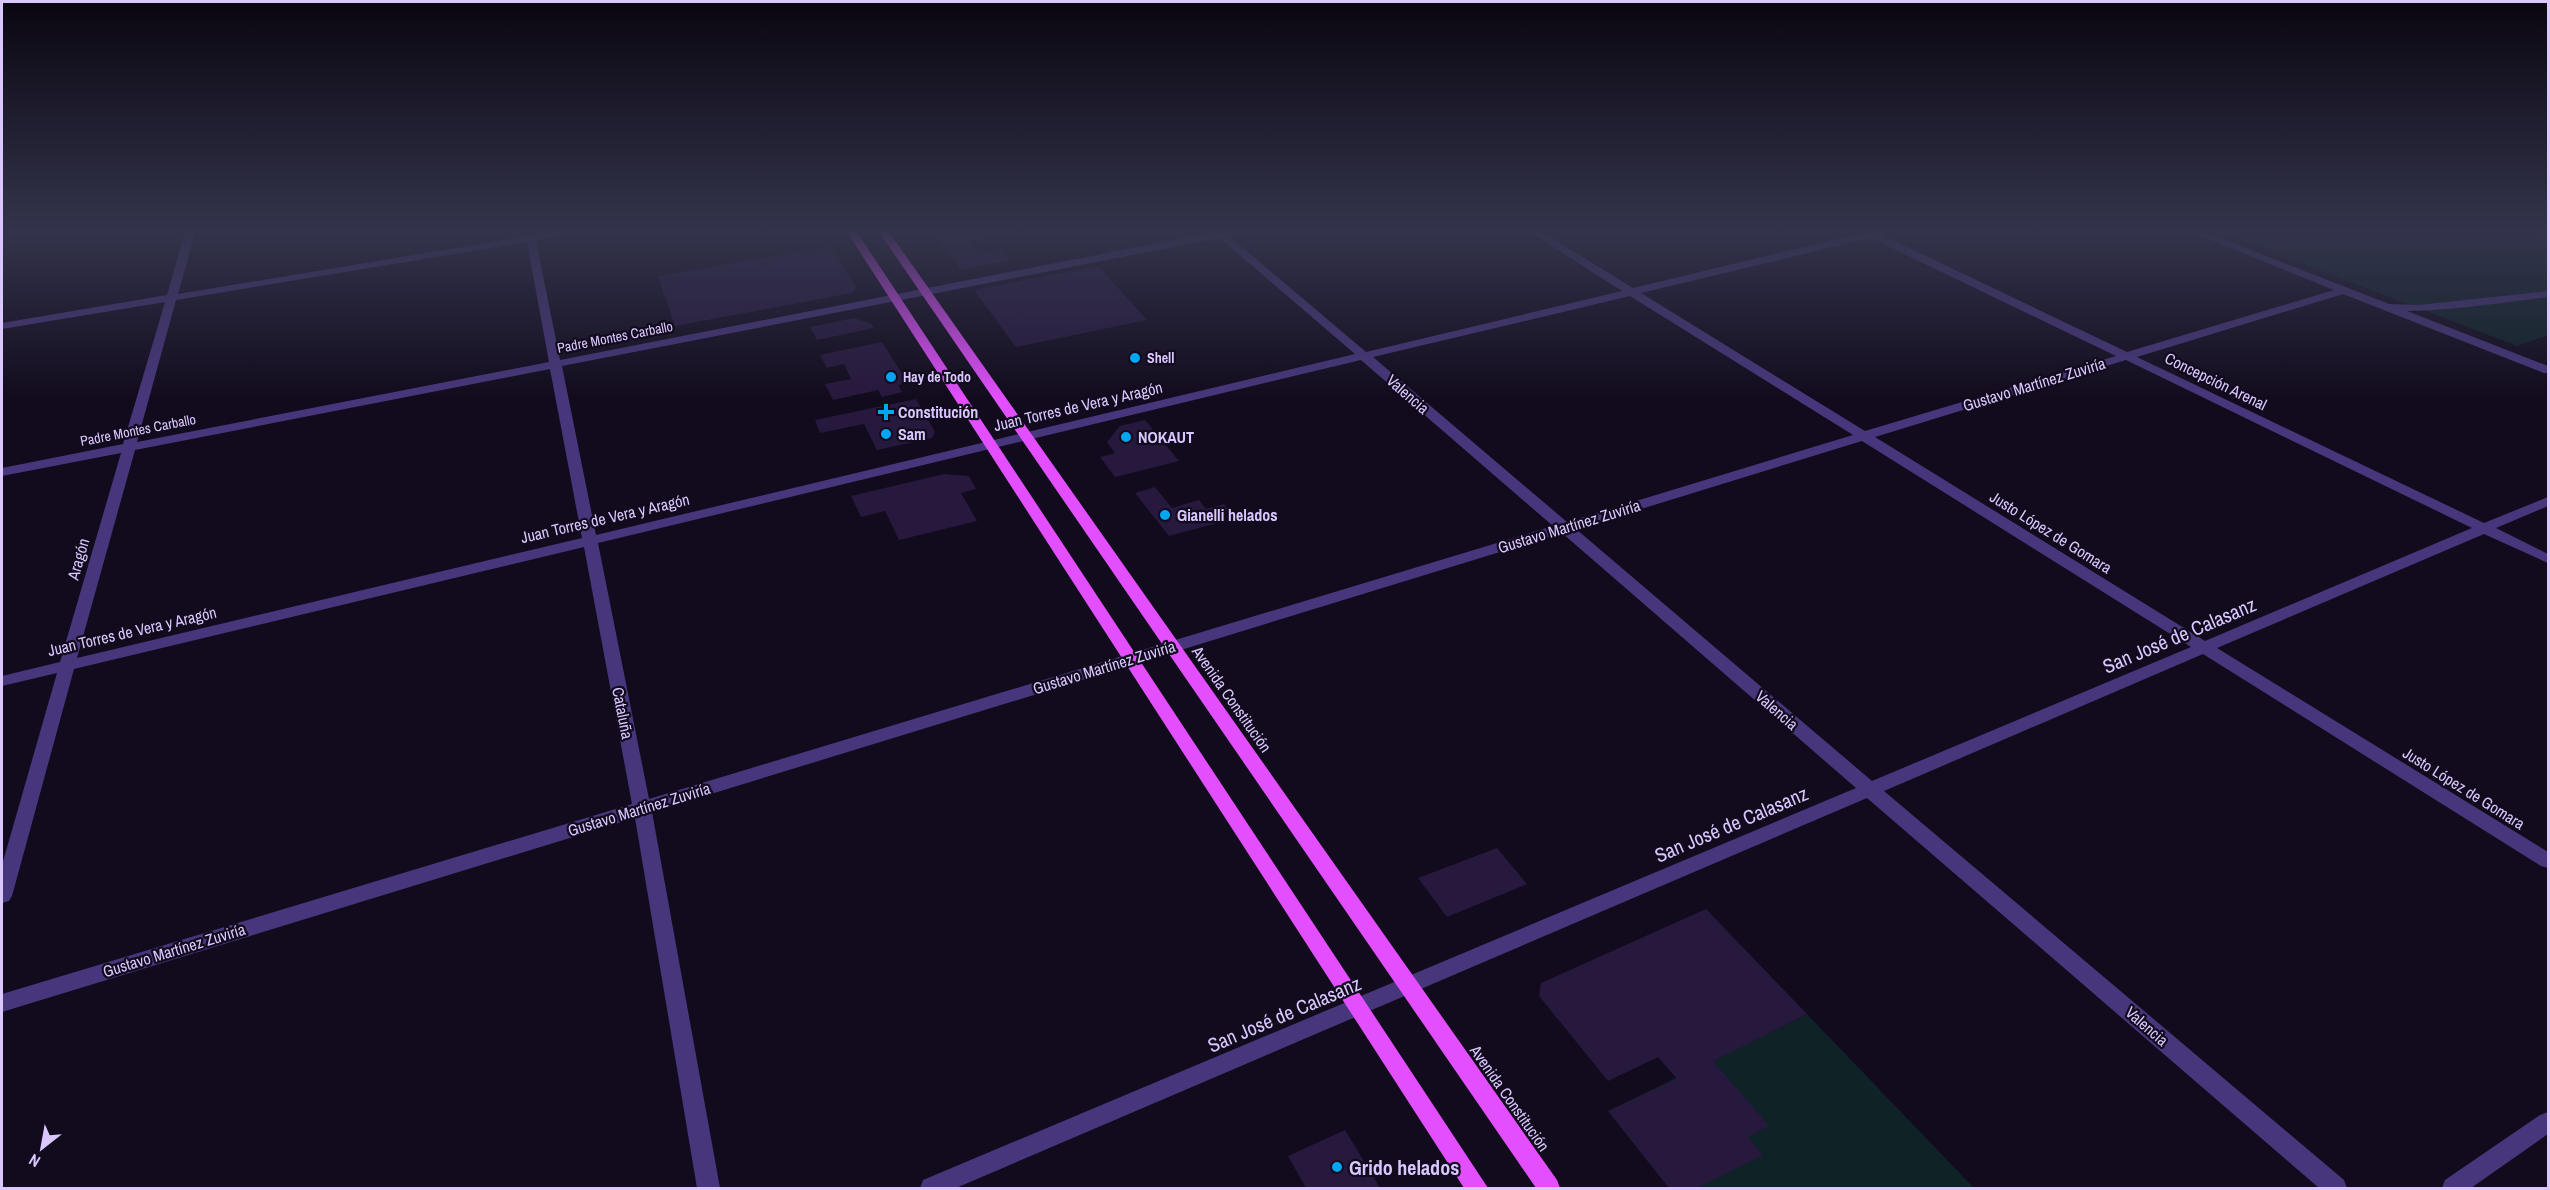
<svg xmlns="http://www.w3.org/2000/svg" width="2550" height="1190" font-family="'Archivo Narrow',sans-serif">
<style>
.green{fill:#0f2226}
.building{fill:#27183d}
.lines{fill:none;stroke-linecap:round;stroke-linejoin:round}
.service{fill:#48367c;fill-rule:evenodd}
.minor{fill:#48367c;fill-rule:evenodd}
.primary{fill:#e34ffe;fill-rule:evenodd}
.poi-dot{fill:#01a5f1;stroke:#120b1d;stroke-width:2}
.labels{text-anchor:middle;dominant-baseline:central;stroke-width:4.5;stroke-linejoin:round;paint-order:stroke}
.far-street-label{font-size:14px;fill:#dac7ff;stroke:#120b1d}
.far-poi-label{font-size:14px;font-weight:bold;fill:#dac7ff;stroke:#120b1d;text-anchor:start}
.street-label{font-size:16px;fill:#dac7ff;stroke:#120b1d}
.poi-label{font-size:16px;font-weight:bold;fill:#dac7ff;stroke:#120b1d;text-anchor:start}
.near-street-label{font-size:20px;fill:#dac7ff;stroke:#120b1d}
.near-poi-label{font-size:20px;font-weight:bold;fill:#dac7ff;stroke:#120b1d;text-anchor:start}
</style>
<rect width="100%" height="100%" fill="#120b1d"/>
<g class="green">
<path d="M2220,232H2548V335L2517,346Z"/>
<path d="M1807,1014L1974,1188H1669L1608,1111Z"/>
</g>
<g class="building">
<path d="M930,232H1009L969,241L979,253L1001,249L1011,260L961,270Z"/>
<path d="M831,246L856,288L852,293L675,326L658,276Z"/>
<path d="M1098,266L1147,320L1016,347L974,290Z"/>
<path d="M854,318L872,324L874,328L817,340L810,327Z"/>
<path d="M882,342L908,383L898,385L902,392L882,397L878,390L833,400L825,384L851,379L844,364L827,368L820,355Z"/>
<path d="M916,399L935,432L932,438L877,450L864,424L820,433L815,420Z"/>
<path d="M1145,420L1179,461L1115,477L1100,457L1115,453L1107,442L1120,426Z"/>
<path d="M944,474L969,476L976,489L961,493L977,521L899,540L885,511L861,517L851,496Z"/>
<path d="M1155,487L1172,508L1199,500L1206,509L1224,504L1228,509L1209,514L1217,523L1169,536L1135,493Z"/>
<path d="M1497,848L1527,884L1447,917L1418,878Z"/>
<path d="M1706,909L1807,1014L1713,1061L1769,1126L1748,1137L1763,1155L1697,1188H1669L1608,1111L1677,1079L1658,1057L1608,1081L1539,996L1541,983Z"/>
<path d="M1345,1130L1380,1188H1306L1288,1156Z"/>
</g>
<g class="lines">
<path class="service" d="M2548,291V297C2522,300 2397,319 2383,307L2388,304L2419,305Z"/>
<g class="minor">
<path d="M185,232H195L178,294L552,232H575L536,241L560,360L1214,232H1232L1229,236L1366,352L1622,291L1530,232H1542L1633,288L1866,232H1887L1882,235L2127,352L2334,290L2191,232H2205L2548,366V373H2544L2343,294L2137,357L2484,523L2548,497V506L2496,528L2548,554V563L2484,534L2217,648L2548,852V868L2541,866L2203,654L1884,791L2344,1180L2347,1188H2319L1867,798L956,1188H920L923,1180L1856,788L1562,533L652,812L720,1188H697L635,818L2,1012V994L632,804L584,547L74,669L12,896L9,901L2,903V865L57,673L2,686V676L60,662L121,453L2,476V468L123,444L165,302L2,329V323L167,295ZM1220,238L1355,354L596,535L562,366ZM1871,238L2116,356L1865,431L1641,293ZM527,242L549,362L137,442L176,300ZM1630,296L1853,435L1567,522L1373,357ZM1361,360L1553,526L649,799L598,543ZM2126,360L2472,528L2205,641L1875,437ZM550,369L582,538L77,658L135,450ZM1862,441L2191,647L1872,781L1576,529Z"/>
<path d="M2548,1112V1134L2471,1188H2442L2445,1180L2540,1115Z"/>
</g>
<g class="primary">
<path d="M847,232H857L1488,1188H1464Z"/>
<path d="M879,232H889L1557,1180L1560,1188H1536Z"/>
</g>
</g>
<linearGradient id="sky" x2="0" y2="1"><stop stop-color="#0a0610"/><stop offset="0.58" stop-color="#33344c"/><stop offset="1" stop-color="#33344c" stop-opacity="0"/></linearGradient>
<rect width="2550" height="399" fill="url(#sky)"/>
<g class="poi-dot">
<circle cx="1135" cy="358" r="6"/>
<circle cx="891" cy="377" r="6"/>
<path d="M883 403h6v6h6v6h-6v6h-6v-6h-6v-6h6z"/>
<circle cx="886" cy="434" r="6"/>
<circle cx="1126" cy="437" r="6"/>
<circle cx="1165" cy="515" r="6"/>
<circle cx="1337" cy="1167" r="6"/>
</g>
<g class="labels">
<g class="far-street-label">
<text transform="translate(615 337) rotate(-11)">Padre Montes Carballo</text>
<text transform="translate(138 430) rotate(-11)">Padre Montes Carballo</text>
</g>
<g class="far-poi-label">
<text x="1147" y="358">Shell</text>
<text x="903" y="377">Hay de Todo</text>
</g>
<g class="street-label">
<text transform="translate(2216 381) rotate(26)">Concepción Arenal</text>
<text transform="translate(2034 384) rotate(-17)">Gustavo Martínez Zuviría</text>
<text transform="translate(1408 394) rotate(41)">Valencia</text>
<text transform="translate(1078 406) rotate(-13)">Juan Torres de Vera y Aragón</text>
<text transform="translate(605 518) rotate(-13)">Juan Torres de Vera y Aragón</text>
<text transform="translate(1569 526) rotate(-17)">Gustavo Martínez Zuviría</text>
<text transform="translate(2051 532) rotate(32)">Justo López de Gomara</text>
<text transform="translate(78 559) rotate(-74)">Aragón</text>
<text transform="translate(132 631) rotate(-13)">Juan Torres de Vera y Aragón</text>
<text transform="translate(1104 667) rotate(-17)">Gustavo Martínez Zuviría</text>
<text transform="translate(1232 699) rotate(55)">Avenida Constitución</text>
<text transform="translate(1777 710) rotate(41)">Valencia</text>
<text transform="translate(623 713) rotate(79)">Cataluña</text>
<text transform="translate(2464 788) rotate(32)">Justo López de Gomara</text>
<text transform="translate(639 809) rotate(-17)">Gustavo Martínez Zuviría</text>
<text transform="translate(174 950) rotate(-17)">Gustavo Martínez Zuviría</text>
<text transform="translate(2147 1026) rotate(41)">Valencia</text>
<text transform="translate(1510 1098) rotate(55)">Avenida Constitución</text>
</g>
<g class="poi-label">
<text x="898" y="412">Constitución</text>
<text x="898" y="434">Sam</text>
<text x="1138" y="437">NOKAUT</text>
<text x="1177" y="515">Gianelli helados</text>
</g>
<g class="near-street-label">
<text transform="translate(2179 635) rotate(-23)">San José de Calasanz</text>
<text transform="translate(1731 824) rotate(-23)">San José de Calasanz</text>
<text transform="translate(1284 1014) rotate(-23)">San José de Calasanz</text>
</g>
<g class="near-poi-label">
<text x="1349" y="1167">Grido helados</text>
</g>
</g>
<rect width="2550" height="1190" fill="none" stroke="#dac7ff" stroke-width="6"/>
<g transform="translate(42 1148) rotate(211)" stroke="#120b1d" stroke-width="4.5" paint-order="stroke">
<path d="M0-4.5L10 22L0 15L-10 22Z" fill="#dac7ff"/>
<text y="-9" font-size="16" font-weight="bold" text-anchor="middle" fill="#dac7ff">N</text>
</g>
</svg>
